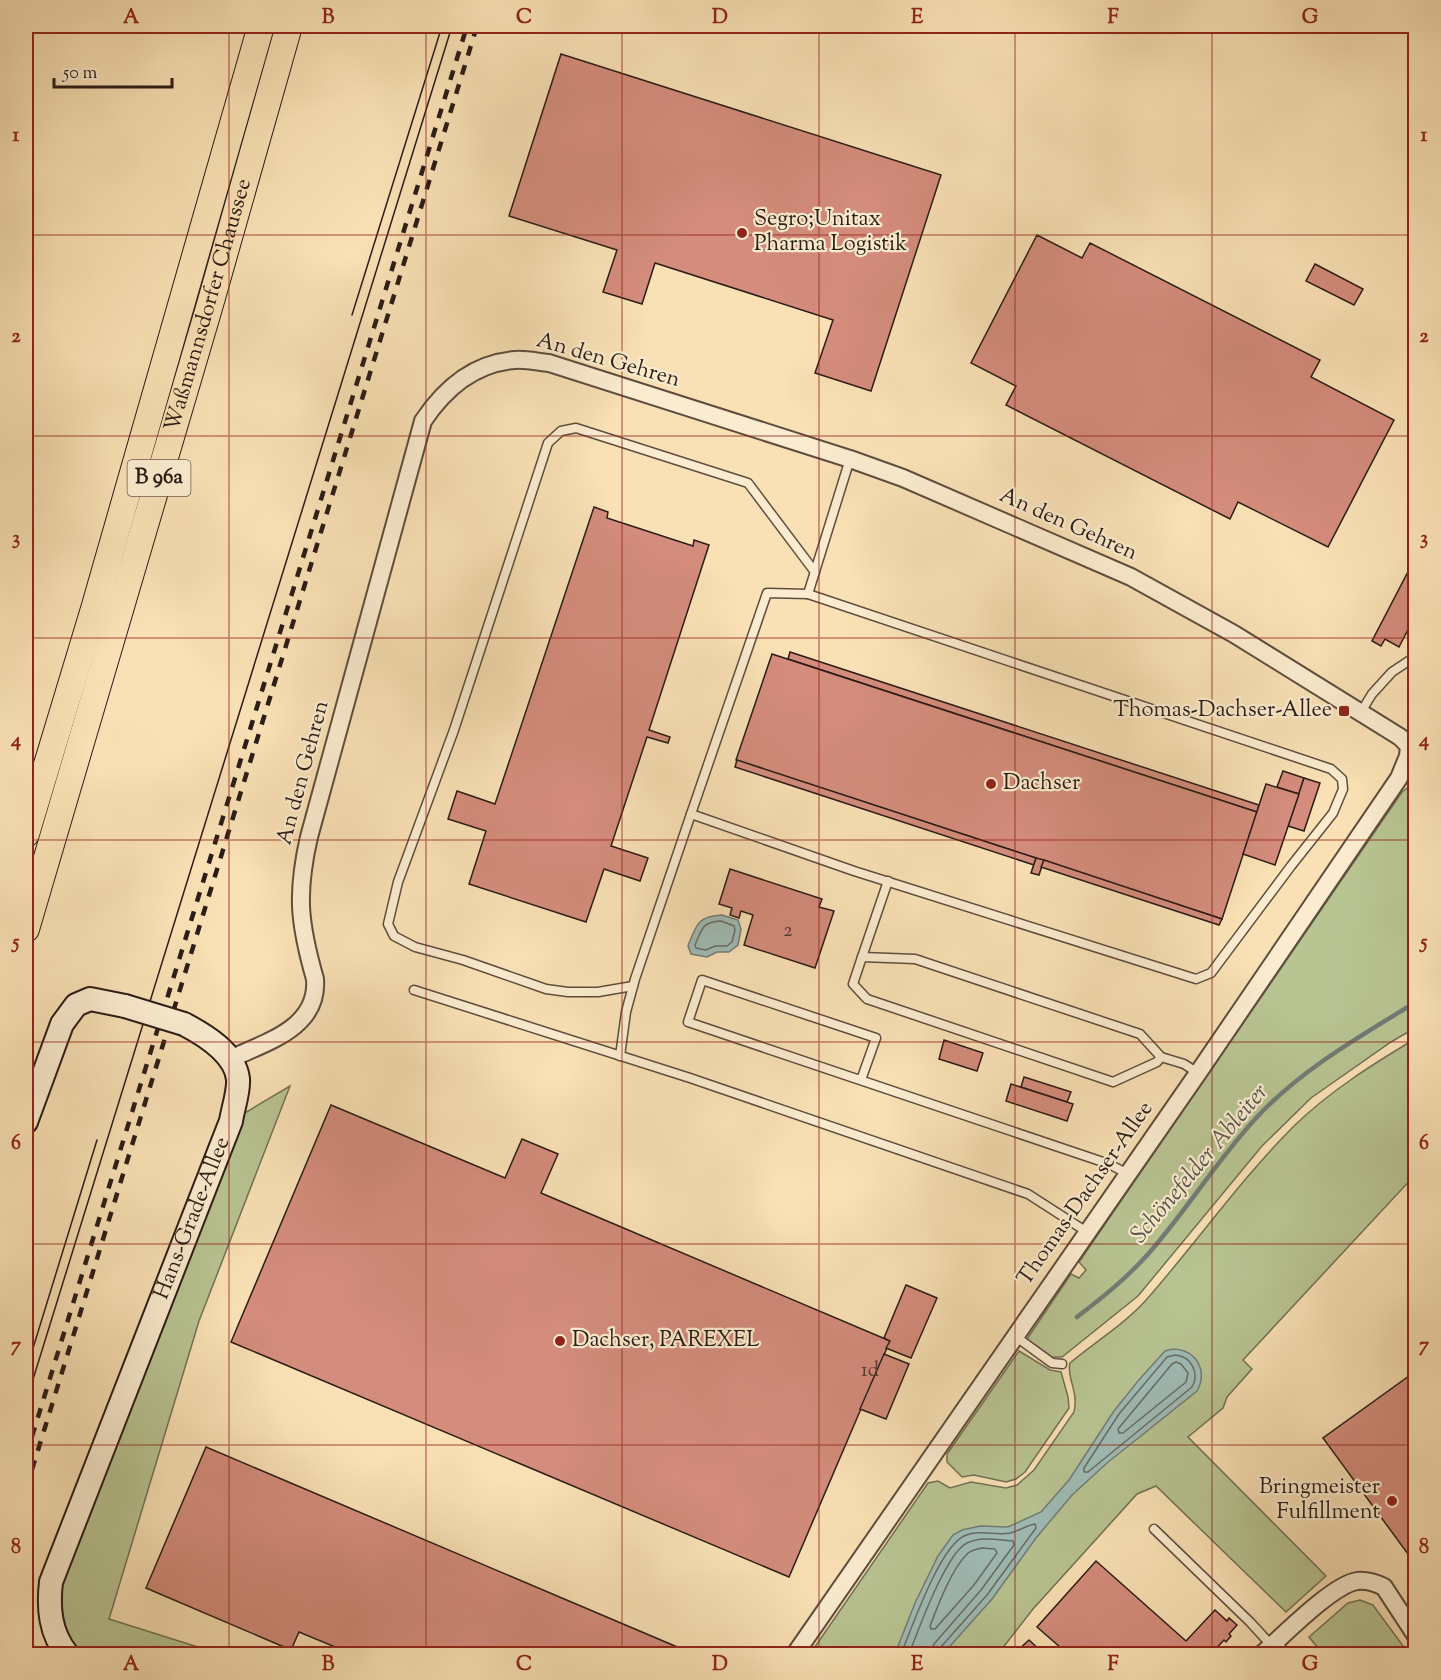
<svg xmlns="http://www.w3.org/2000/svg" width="1441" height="1680" font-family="'Sorts Mill Goudy',serif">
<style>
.green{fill:#b8c492;stroke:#727054;stroke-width:1.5}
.water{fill:#a0bcb6;stroke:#717c76;stroke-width:1.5}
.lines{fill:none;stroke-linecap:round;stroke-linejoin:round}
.shore{stroke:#666c66;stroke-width:1.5}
.stream{stroke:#717c76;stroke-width:4.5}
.building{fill:#d48c7c;stroke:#2b1c16;stroke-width:1.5}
.lane-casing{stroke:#5e4d3e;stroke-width:11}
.street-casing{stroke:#5e4d3e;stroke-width:20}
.secondary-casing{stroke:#2b1c16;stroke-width:26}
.primary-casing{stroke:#2b1c16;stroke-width:28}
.lane{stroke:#fbeccf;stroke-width:8}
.street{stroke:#fbeccf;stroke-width:16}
.secondary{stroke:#fbeccf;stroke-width:22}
.primary{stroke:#f9e1b5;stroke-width:26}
.tram{stroke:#2b1c16;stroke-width:1.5}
.rail{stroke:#2b1c16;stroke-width:4.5;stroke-dasharray:10 10;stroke-linecap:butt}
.secondary-bridge-casing{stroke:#2b1c16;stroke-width:26;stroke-linecap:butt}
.secondary-bridge{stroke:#fbeccf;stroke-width:22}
.grid{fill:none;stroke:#8f2418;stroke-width:1.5;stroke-opacity:0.55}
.poi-dot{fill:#8f2418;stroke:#fbeccf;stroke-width:2}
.labels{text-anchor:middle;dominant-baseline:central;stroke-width:4.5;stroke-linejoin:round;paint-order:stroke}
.number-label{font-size:20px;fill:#553830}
.shield{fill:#fbeccf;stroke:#695a4e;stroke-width:1.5}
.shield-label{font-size:21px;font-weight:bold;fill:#2b1c16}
.poi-label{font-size:22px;fill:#2b1c16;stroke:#fbeccf;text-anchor:start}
.street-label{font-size:22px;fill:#2b1c16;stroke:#fbeccf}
.water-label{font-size:24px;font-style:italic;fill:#54544e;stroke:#fbeccf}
.neatline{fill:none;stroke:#8f2418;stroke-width:2}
.grid-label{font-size:20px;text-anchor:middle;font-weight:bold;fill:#8f2418}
</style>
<rect width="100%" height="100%" fill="#f9e1b5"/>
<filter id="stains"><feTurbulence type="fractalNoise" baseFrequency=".00333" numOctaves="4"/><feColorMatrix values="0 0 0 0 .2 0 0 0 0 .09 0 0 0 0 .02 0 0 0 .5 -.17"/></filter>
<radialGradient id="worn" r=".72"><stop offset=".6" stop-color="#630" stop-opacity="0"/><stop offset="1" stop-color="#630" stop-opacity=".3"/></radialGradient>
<g class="green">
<path d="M1415,782V1028L1391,1042L1311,1098L1262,1146L1138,1296L1062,1357H1052L1027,1339L1071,1274L1079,1278L1086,1270L1079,1262L1402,792Z"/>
<path d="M1415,1039V1175L1243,1360L1252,1369L1227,1397L1223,1408L1188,1437L1326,1576L1286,1612L1156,1486L1137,1494L1033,1609L998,1654H810L928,1483L938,1481L950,1488L971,1482L1006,1488L1017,1485L1034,1470L1074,1412C1079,1391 1066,1377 1070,1363C1095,1342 1126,1323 1147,1299C1197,1242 1240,1180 1294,1126C1330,1091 1373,1064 1415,1039Z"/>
<path d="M290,1086L199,1321L109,1619L220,1654H82C61,1630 61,1611 62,1580L243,1114Z"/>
<path d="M1019,1351L1050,1370L1061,1372L1068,1397L1069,1408L1025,1472L1016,1479L1006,1482L974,1475L962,1477L947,1462V1454Z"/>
<path d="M1360,1600L1373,1605L1409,1654H1323L1309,1637L1348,1603Z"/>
</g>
<g class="water">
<path d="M722,915L738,920L741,929L738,945L729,952H717L707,957L691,954L688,946C696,925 698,916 722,915Z"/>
<path d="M1173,1349C1197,1350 1208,1371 1197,1391L1107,1463L1072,1495L1036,1538L992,1599L943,1654H895L915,1603L938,1556L953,1535L962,1530L980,1526L1008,1527L1041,1512L1069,1480L1114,1411L1138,1381L1165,1351Z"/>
</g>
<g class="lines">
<g class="shore">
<path d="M721,921L734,926L735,930L732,942L727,946H715L706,950L696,948L695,945C702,929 702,922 721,921Z"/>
<path d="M1175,1355C1191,1356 1200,1373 1192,1387L1088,1472H1084V1468L1119,1414L1167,1357Z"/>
<path d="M1176,1362L1181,1364L1188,1373L1186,1382L1123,1433H1119L1118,1429L1172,1364Z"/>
<path d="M982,1548L995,1549L997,1553L974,1585L935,1629H931L930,1626C938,1605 952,1568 968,1553C972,1550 977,1549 982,1548Z"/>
<path d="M901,1654C912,1628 939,1548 964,1536C979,1529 994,1536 1010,1533C1019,1531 1027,1525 1035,1524L1036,1528L987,1595L940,1648L939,1654"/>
<path d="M909,1654C918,1631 946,1553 967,1543C981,1536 999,1540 1013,1541L1014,1545L981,1590L934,1644L931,1654"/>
</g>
<path class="stream" d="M1077,1317C1103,1297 1127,1278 1149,1253C1187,1210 1217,1160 1257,1117C1302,1069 1359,1037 1416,1002"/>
</g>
<g class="building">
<path d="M561,54L941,175L871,391L815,373L833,320L655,263L642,304L603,292L617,250L509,216Z"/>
<path d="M1037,235L1082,258L1090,243L1320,360L1311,377L1394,420L1328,547L1238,502L1230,519L1006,405L1016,386L971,363Z"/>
<path d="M1315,264L1363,289L1354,305L1306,281Z"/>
<path d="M594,507L608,512L607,518L693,546L694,540L709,545L649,730L670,737L668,743L647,737L611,846L648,858L640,881L604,869L586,922L469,884L486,831L448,819L457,791L495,804Z"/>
<path d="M1411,554L1416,556V614L1399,647L1385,639L1381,646L1372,641L1412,564L1408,561Z"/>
<path d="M790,652L1259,805L1257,812L788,659Z"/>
<path d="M772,654L1257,812L1222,919L736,760Z"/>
<path d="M737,760L1036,858L1034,865L735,767Z"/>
<path d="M1283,771L1304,778L1299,794L1277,787Z"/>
<path d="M1304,778L1320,783L1304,831L1288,826Z"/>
<path d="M1266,784L1299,794L1275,865L1243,854Z"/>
<path d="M1036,858L1044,860L1039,875L1031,873Z"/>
<path d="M1044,860L1222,919L1219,925L1041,867Z"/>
<path d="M730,869L822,899L819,907L834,911L815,968L744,945L753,915L741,911L739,918L730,915L732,908L719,904Z"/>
<path d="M944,1040L983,1053L977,1071L939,1059Z"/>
<path d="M1024,1077L1071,1092L1067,1102L1021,1087Z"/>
<path d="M1011,1084L1073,1104L1067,1121L1006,1101Z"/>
<path d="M331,1105L505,1178L522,1139L558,1154L541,1193L890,1341L789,1577L231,1342Z"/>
<path d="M906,1285L937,1298L911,1358L886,1348L890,1341L884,1338Z"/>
<path d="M884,1354L909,1364L886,1419L860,1409Z"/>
<path d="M1416,1371V1565L1323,1438Z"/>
<path d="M206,1447L689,1652L688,1654H352L299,1632L291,1650L146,1588Z"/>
<path d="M1096,1561L1186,1641L1215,1610L1227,1621L1229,1618L1237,1625L1229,1634L1231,1636L1226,1642L1224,1640L1211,1654H1068L1037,1627Z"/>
<path d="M1029,1640L1044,1654H1014Z"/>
</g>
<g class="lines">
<g class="lane-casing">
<g id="lane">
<path d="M767,593L808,594L1331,769L1342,779L1343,789L1333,813L1291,866L1211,973L1196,979L854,871L691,814Z"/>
<path d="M808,594L850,459"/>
<path d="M1361,712L1372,694L1392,672L1416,656"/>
<path d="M862,957L915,959L1140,1034L1161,1057L1157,1062L1113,1082L867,999L853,984Z"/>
<path d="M862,957L888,881"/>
<path d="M633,986L598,992H568L546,989L463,960L415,947L394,936L388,924L398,882L454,730L548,443L561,431L576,428L748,483L815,572"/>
<path d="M414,990L690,1078L1028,1194L1087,1232"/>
<path d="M620,1056L626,1012L635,979L691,814"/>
<path d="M1161,1057L1184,1064L1198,1073"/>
<path d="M861,1080L876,1038L702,980L688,1022L1109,1164L1128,1174"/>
<path d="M1015,1336L1052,1363L1062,1364"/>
<path d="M1154,1529L1250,1622L1272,1646"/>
<path d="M1276,1642L1287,1654"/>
</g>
</g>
<g class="street-casing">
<g id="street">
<path d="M230,1059C266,1042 319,1028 315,979C299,923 296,894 309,837L423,421C445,388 475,363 515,360C526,359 538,362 549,363L850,459L903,478L1131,577L1234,634L1400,737L1409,746L1408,756L1399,778L1198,1073L795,1654"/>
<path d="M1262,1654C1282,1637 1332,1585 1357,1581C1366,1580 1376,1583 1384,1587L1416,1636"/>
</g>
</g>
<g class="secondary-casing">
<g id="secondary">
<path d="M26,1122L62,1024L76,1005L90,999L125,1006"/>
<path id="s1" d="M67,1654C50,1633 48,1608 51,1582L231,1121C233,1108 239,1092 238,1079C235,1053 205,1035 184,1024"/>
</g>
</g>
<g class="primary-casing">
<g id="primary">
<path d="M26,834L94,609L261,26"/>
<path id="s2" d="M26,929L209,308L289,26"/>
</g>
</g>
<use href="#lane" class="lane"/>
<use href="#street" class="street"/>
<use href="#secondary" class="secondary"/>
<use href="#primary" class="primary"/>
<g class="tram">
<path d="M352,315L442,26"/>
<path d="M26,1371L97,1140"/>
<path d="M26,1402L452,26"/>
</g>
<g class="rail">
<path d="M26,1456L467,26"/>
<path d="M26,1489L477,26"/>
</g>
<g class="secondary-bridge-casing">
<path id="secondary-bridge" d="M125,1006L184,1024"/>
</g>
<use href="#secondary-bridge" class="secondary-bridge"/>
</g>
<path class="grid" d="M229,26V1654M426,26V1654M622,26V1654M819,26V1654M1015,26V1654M1212,26V1654M26,235H1416M26,436H1416M26,638H1416M26,840H1416M26,1042H1416M26,1244H1416M26,1445H1416"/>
<g class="poi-dot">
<circle cx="742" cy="233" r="6"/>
<rect x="1338" y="705" width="12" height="12" rx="3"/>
<circle cx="991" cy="784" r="6"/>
<circle cx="560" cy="1341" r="6"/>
<circle cx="1392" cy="1501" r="6"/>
</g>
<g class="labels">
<g class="number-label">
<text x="788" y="931">2</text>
<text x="870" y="1371">1d</text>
</g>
<rect class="shield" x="127.5" y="460" width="63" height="36" rx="4.5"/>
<g class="shield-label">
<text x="159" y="478">B 96a</text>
</g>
<g class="poi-label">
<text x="754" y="220">Segro;Unitax<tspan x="754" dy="25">Pharma Logistik</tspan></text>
<text x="1332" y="711" text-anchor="end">Thomas-Dachser-Allee</text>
<text x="1003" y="784">Dachser</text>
<text x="572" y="1341">Dachser, PAREXEL</text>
<text x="1380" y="1488" text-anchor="end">Bringmeister<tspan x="1380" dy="25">Fulfillment</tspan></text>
</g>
<g class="street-label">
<text stroke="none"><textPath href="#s2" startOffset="650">Waßmannsdorfer Chaussee</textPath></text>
<text transform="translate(608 361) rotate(16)">An den Gehren</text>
<text transform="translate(1068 525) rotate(24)">An den Gehren</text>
<text transform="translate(304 773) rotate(-75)">An den Gehren</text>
<text transform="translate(1086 1194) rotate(-55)">Thomas-Dachser-Allee</text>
<text stroke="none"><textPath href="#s1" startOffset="466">Hans-Grade-Allee</textPath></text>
</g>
<g class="water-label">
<text transform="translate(1200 1164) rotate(-50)">Schönefelder Ableiter</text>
</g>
</g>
<rect width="1441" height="1680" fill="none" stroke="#f9e1b5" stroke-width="66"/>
<path d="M54 78v9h118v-9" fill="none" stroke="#2b1c16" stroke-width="3"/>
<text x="63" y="78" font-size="18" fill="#2b1c16" stroke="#fbeccf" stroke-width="4.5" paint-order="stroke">50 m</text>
<rect x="33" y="33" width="1375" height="1614" class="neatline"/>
<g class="grid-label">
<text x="131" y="23">A</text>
<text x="328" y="23">B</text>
<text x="524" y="23">C</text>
<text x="720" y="23">D</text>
<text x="917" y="23">E</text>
<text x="1113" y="23">F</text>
<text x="1310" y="23">G</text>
<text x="16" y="141">1</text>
<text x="1424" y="141">1</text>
<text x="16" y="342">2</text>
<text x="1424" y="342">2</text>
<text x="16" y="544">3</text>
<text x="1424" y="544">3</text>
<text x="16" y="746">4</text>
<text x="1424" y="746">4</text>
<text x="16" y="948">5</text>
<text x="1424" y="948">5</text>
<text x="16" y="1149">6</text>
<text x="1424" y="1149">6</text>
<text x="16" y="1351">7</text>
<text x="1424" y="1351">7</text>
<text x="16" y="1553">8</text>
<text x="1424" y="1553">8</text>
<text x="131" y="1670">A</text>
<text x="328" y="1670">B</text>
<text x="524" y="1670">C</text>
<text x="720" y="1670">D</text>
<text x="917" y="1670">E</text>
<text x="1113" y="1670">F</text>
<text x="1310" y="1670">G</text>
</g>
<rect width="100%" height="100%" filter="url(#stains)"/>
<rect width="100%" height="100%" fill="url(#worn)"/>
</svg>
